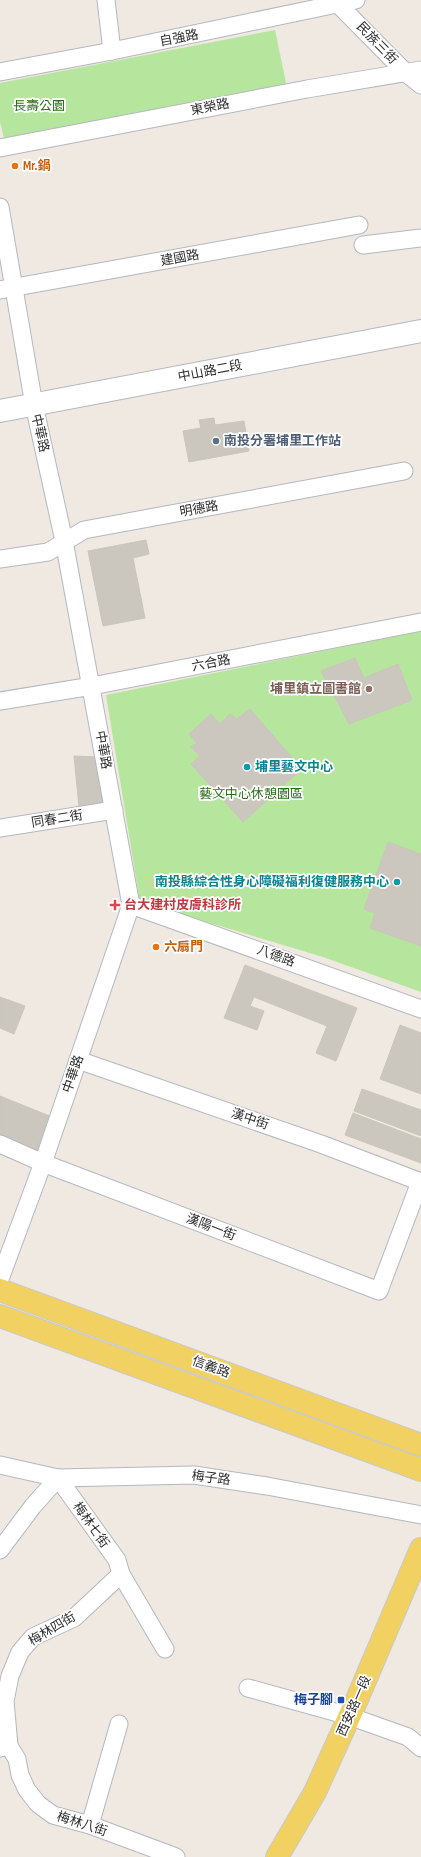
<svg xmlns="http://www.w3.org/2000/svg" width="421" height="1857" font-family="'Sofia Sans Condensed','Noto Sans TC',sans-serif">
<style>
.green{fill:#b6e59e}
.building{fill:#cbc7bf;stroke:#cbc5ba}
.lines{fill:none;stroke-linecap:round;stroke-linejoin:round}
.street-casing{stroke:#b4b7c1;stroke-width:19}
.secondary-casing{stroke:#b4b7c1;stroke-width:24}
.primary-casing{stroke:#c9c9c9;stroke-width:24}
.street{stroke:#fff;stroke-width:17}
.secondary{stroke:#fff;stroke-width:22}
.primary{stroke:#f2d163;stroke-width:22}
.food-dot{fill:#e8710a;stroke:#fff;stroke-width:1.5}
.service-dot{fill:#5c6f8a;stroke:#fff;stroke-width:1.5}
.education-dot{fill:#8d6e63;stroke:#fff;stroke-width:1.5}
.culture-dot{fill:#0f9aa8;stroke:#fff;stroke-width:1.5}
.health-dot{fill:#e0444e;stroke:#fff;stroke-width:1.5}
.transit-dot{fill:#1a4fb4;stroke:#fff;stroke-width:1.5}
.labels{text-anchor:middle;dominant-baseline:central;stroke-width:3.5;stroke-linejoin:round;paint-order:stroke}
.street-label{font-size:13px;fill:#2e2e2e;stroke:#fff}
.park-label{font-size:13px;fill:#2c6e1b;stroke:#fff}
.food-label{font-size:13px;font-weight:bold;fill:#c56008;stroke:#fff;text-anchor:start}
.service-label{font-size:13px;font-weight:bold;fill:#4e5e75;stroke:#fff;text-anchor:start}
.education-label{font-size:13px;font-weight:bold;fill:#785e54;stroke:#fff;text-anchor:end}
.culture-label{font-size:13px;font-weight:bold;fill:#0d838f;stroke:#fff;text-anchor:start}
.health-label{font-size:13px;font-weight:bold;fill:#be3a42;stroke:#fff;text-anchor:start}
.transit-label{font-size:13px;font-weight:bold;fill:#164399;stroke:#fff;text-anchor:end}
</style>
<rect width="100%" height="100%" fill="#efe9e1"/>
<g class="green">
<path d="M275,30L287,88L5,142L0,122V83Z"/>
<path d="M421,631V992L323,957L140,902L106,695Z"/>
</g>
<g class="building">
<path d="M214,418L215,425L244,421L249,451L189,462L183,431L201,428L199,420Z"/>
<path d="M146,540L149,554L133,558L145,618L103,626L88,551Z"/>
<path d="M355,658L364,678L398,664L412,700L349,724L321,671Z"/>
<path d="M250,709L302,769L243,822L191,764L200,756L191,747L197,743L189,734L211,714L220,724L230,714L237,719Z"/>
<path d="M74,756L98,757L103,798L101,804L79,807Z"/>
<path d="M388,842L421,854V946L370,928L375,913L364,909Z"/>
<path d="M245,965L357,1008L336,1061L316,1053L327,1026L254,997L250,1006L264,1011L257,1030L224,1018Z"/>
<path d="M0,997L25,1006L14,1034L0,1028Z"/>
<path d="M400,1025L421,1033V1094L380,1079Z"/>
<path d="M362,1089L421,1110V1136L354,1111Z"/>
<path d="M0,1096L52,1117L45,1142L38,1152L0,1135Z"/>
<path d="M353,1113L421,1139V1163L345,1135Z"/>
</g>
<g class="lines">
<g class="street-casing">
<g id="street">
<path d="M106,0L112,51"/>
<path d="M334,0L406,73L421,85"/>
<path d="M0,72L112,51L356,0"/>
<path d="M0,148L307,89L421,70"/>
<path d="M0,207L34,405L64,541L131,905L43,1163L0,1279"/>
<path d="M363,245L421,238"/>
<path d="M0,290L359,225"/>
<path d="M0,559L48,552L84,530L404,471"/>
<path d="M0,701L92,686L421,622"/>
<path d="M0,828L114,810"/>
<path d="M131,905L421,1009"/>
<path d="M78,1060L321,1144L421,1182"/>
<path d="M0,1144L43,1163L379,1291L420,1182"/>
<path d="M0,1465L58,1478L194,1475L267,1486L421,1515"/>
<path d="M0,1550L33,1506L58,1478L117,1560L121,1574L165,1649"/>
<path d="M248,1688L349,1716L408,1737L421,1748"/>
<path d="M9,1746L5,1701L10,1676L20,1652L33,1637L74,1618L121,1574"/>
<path d="M0,1748L9,1746L17,1759L20,1775L27,1790L38,1804L53,1815L90,1825L176,1857"/>
<path d="M90,1825L119,1724"/>
</g>
</g>
<g class="secondary-casing">
<path id="secondary" d="M0,411L421,331"/>
</g>
<g class="primary-casing">
<g id="primary">
<path d="M0,1290L421,1445"/>
<path d="M0,1316L421,1470"/>
<path d="M277,1857L315,1792L355,1704L421,1549"/>
</g>
</g>
<use href="#street" class="street"/>
<use href="#secondary" class="secondary"/>
<use href="#primary" class="primary"/>
</g>
<g class="food-dot">
<circle cx="15" cy="166" r="4"/>
<circle cx="156" cy="947" r="4"/>
</g>
<circle class="service-dot" cx="216" cy="441" r="4"/>
<circle class="education-dot" cx="369" cy="689" r="4"/>
<g class="culture-dot">
<circle cx="247" cy="767" r="4"/>
<circle cx="397" cy="882" r="4"/>
</g>
<path class="health-dot" d="M113 899h4v4h4v4h-4v4h-4v-4h-4v-4h4z"/>
<rect class="transit-dot" x="337" y="1696" width="8" height="8" rx="2"/>
<g class="labels">
<g class="street-label">
<text transform="translate(179 38) rotate(-11)">自強路</text>
<text transform="translate(377 43) rotate(46)">民族三街</text>
<text transform="translate(210 107) rotate(-11)">東榮路</text>
<text transform="translate(180 258) rotate(-10)">建國路</text>
<text transform="translate(210 371) rotate(-11)">中山路二段</text>
<text transform="translate(40 433) rotate(77)">中華路</text>
<text transform="translate(199 509) rotate(-10)">明德路</text>
<text transform="translate(211 663) rotate(-11)">六合路</text>
<text transform="translate(103 750) rotate(80)">中華路</text>
<text transform="translate(57 819) rotate(-9)">同春二街</text>
<text transform="translate(276 956) rotate(20)">八德路</text>
<text transform="translate(73 1074) rotate(-71)">中華路</text>
<text transform="translate(250 1119) rotate(19)">漢中街</text>
<text transform="translate(211 1227) rotate(21)">漢陽一街</text>
<text transform="translate(211 1367) rotate(20)">信義路</text>
<text transform="translate(211 1478) rotate(7)">梅子路</text>
<text transform="translate(91 1525) rotate(55)">梅林七街</text>
<text transform="translate(52 1629) rotate(-31)">梅林四街</text>
<text transform="translate(354 1706) rotate(-66)">西安路一段</text>
<text transform="translate(82 1824) rotate(18)">梅林八街</text>
</g>
<g class="park-label">
<text x="39" y="106">長壽公園</text>
<text x="251" y="794">藝文中心休憩園區</text>
</g>
<g class="food-label">
<text x="23" y="166">Mr.鍋</text>
<text x="164" y="947">六扇門</text>
</g>
<g class="service-label">
<text x="224" y="441">南投分署埔里工作站</text>
</g>
<g class="education-label">
<text x="361" y="689">埔里鎮立圖書館</text>
</g>
<g class="culture-label">
<text x="255" y="767">埔里藝文中心</text>
<text x="389" y="882" text-anchor="end">南投縣綜合性身心障礙福利復健服務中心</text>
</g>
<g class="health-label">
<text x="124" y="905">台大建村皮膚科診所</text>
</g>
<g class="transit-label">
<text x="333" y="1700">梅子腳</text>
</g>
</g>
</svg>
